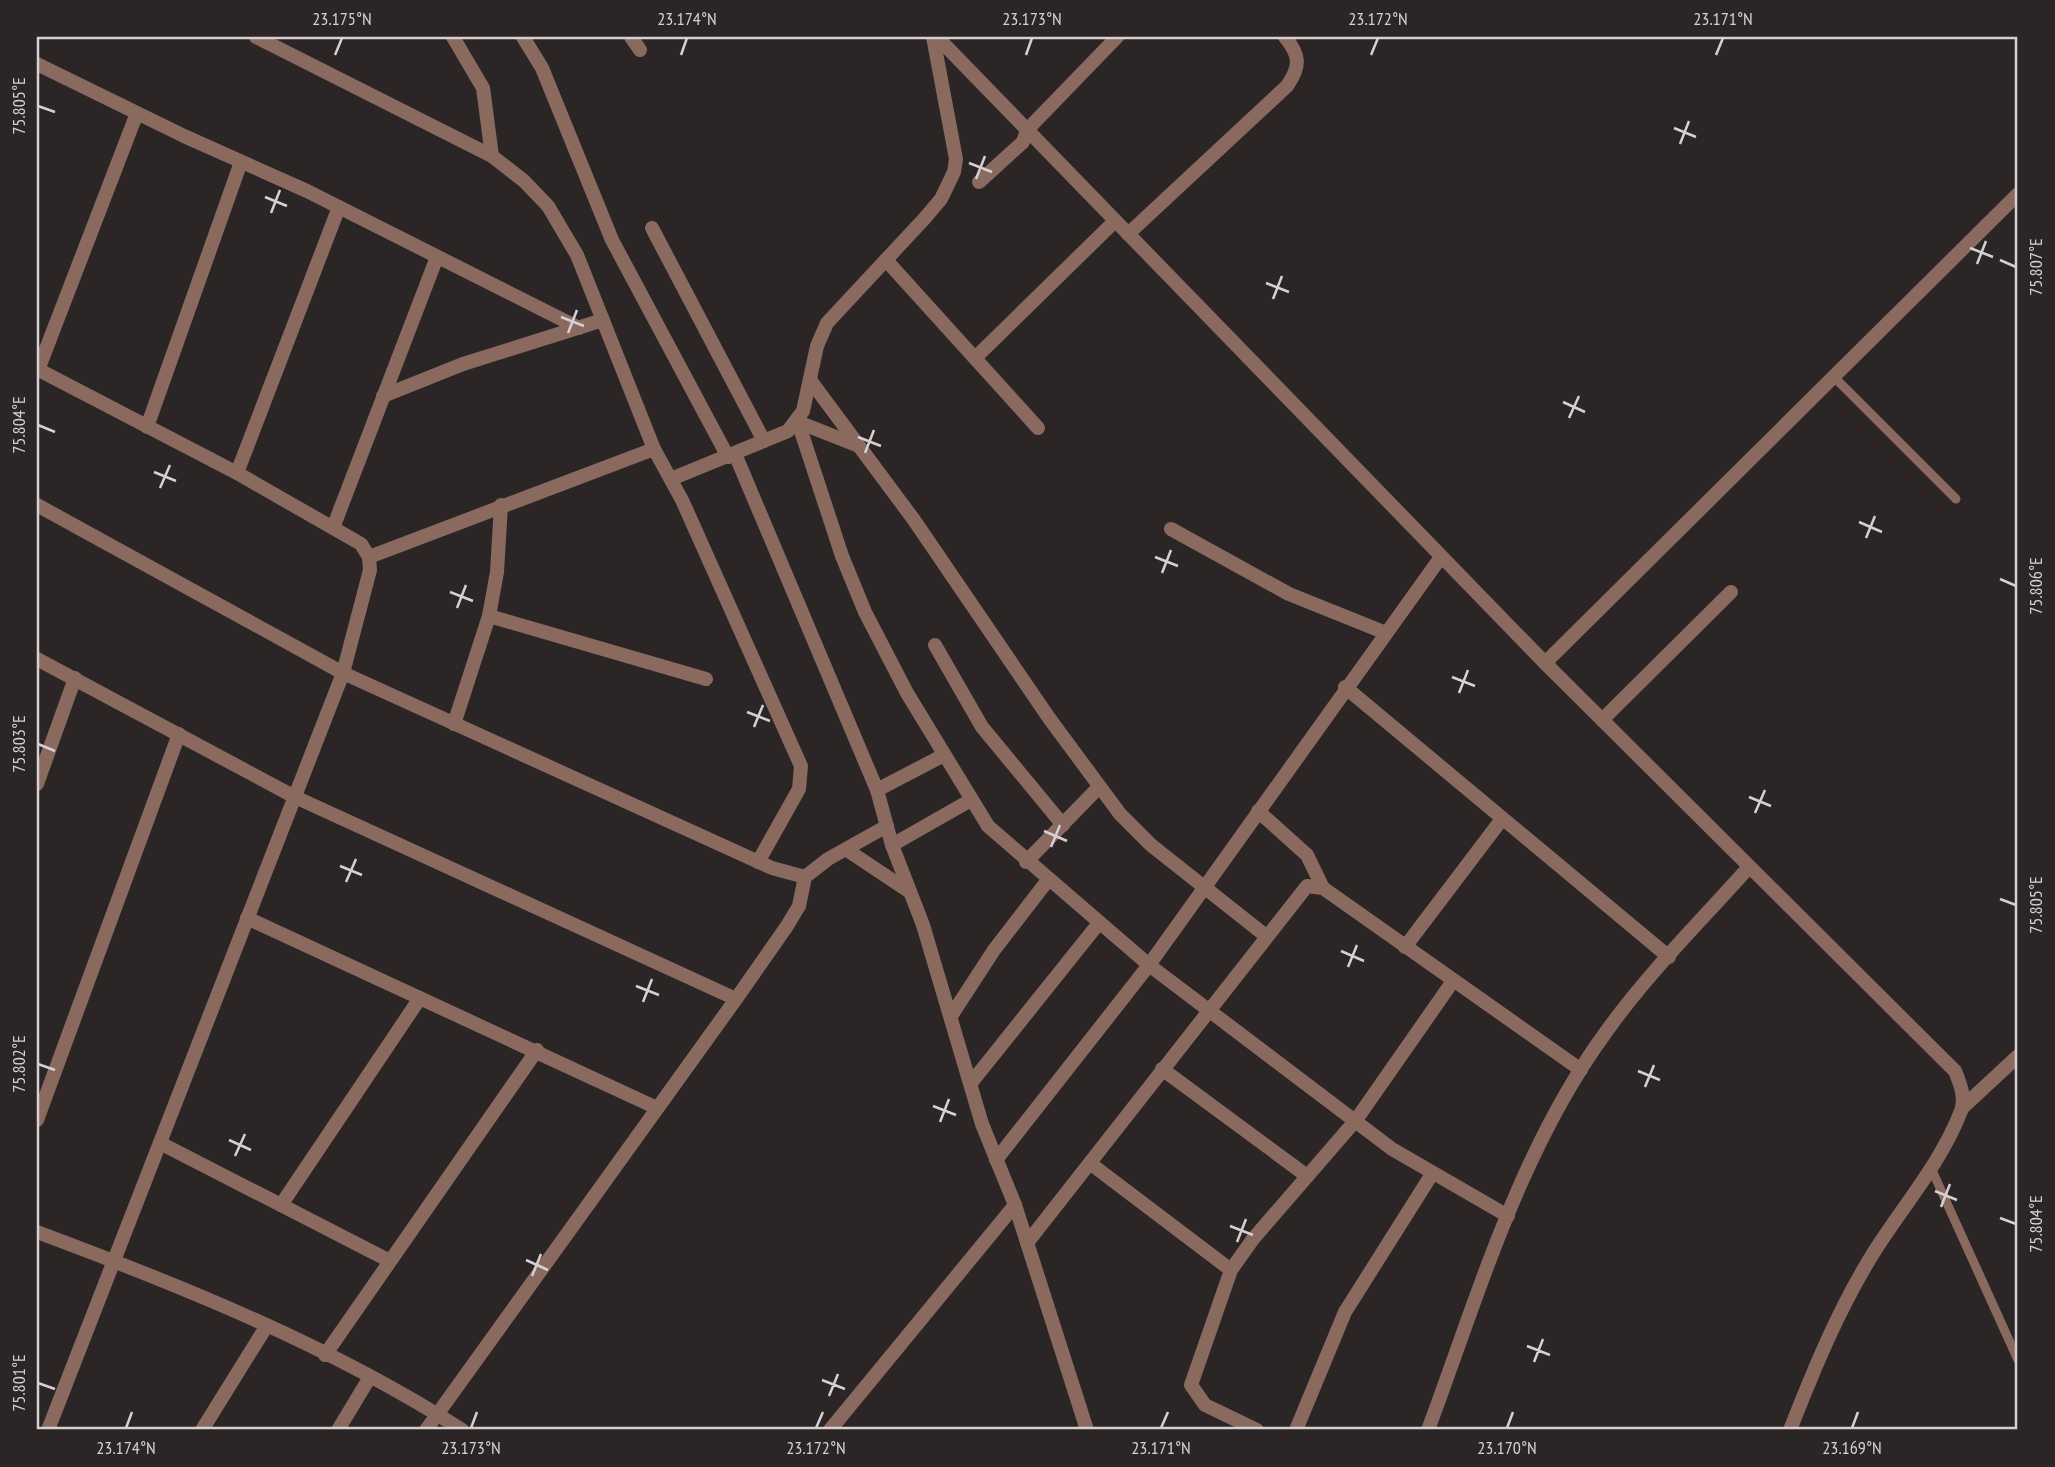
<svg xmlns="http://www.w3.org/2000/svg" width="2055" height="1467" font-family="'PT Sans Narrow',sans-serif">
<style>
.lines{fill:none;stroke-linecap:round;stroke-linejoin:round}
.service{stroke:#8a6a5e;stroke-width:9}
.minor{stroke:#8a6a5e;stroke-width:14}
.tertiary{stroke:#8a6a5e;stroke-width:14}
.ticks{fill:none;stroke:#d5d0d1;stroke-width:2.5}
.neatline{fill:none;stroke:#d5d0d1;stroke-width:2.5}
.ticks-label{font-size:18px;text-anchor:middle;fill:#d5d0d1}
</style>
<rect width="100%" height="100%" fill="#2b2526"/>
<g class="lines">
<g class="service">
<path d="M1835,378L1956,499"/>
<path d="M1931,1168L2018,1360"/>
</g>
<g class="minor">
<path d="M256,37L492,156"/>
<path d="M453,37L483,88L492,156L524,181L548,206L577,255L654,449L682,500L801,766L799,789L758,862"/>
<path d="M523,37L542,68L612,240L728,457"/>
<path d="M631,37L640,50"/>
<path d="M37,64L184,136L307,191L579,328"/>
<path d="M979,182L1023,142L1027,130L1117,37"/>
<path d="M652,228L764,441"/>
<path d="M1128,234L1287,86C1301,66 1300,55 1285,37"/>
<path d="M886,260L1038,428"/>
<path d="M975,358L1114,222"/>
<path d="M37,369L237,473L361,544L369,557L370,570L343,673L48,1430"/>
<path d="M38,370L137,113"/>
<path d="M810,380L914,520L1049,718L1120,814L1151,845L1266,936"/>
<path d="M383,396L463,364L603,320"/>
<path d="M798,422L842,556L865,612L907,693L988,826L1149,965L1392,1149L1508,1216"/>
<path d="M798,422L859,446"/>
<path d="M147,427L241,162"/>
<path d="M735,454L877,790L892,845L923,925L982,1124L1015,1205L1087,1430"/>
<path d="M237,473L339,207"/>
<path d="M671,479L788,431L803,411L817,346L827,323L924,219L941,199L954,172L956,159L933,37"/>
<path d="M37,505L343,673L772,868L805,877"/>
<path d="M333,528L437,257"/>
<path d="M1171,529L1289,594L1386,633"/>
<path d="M369,557L654,449"/>
<path d="M489,616L706,679"/>
<path d="M935,645L982,727L1063,825"/>
<path d="M37,659L295,797L736,999L426,1430"/>
<path d="M1545,663L2018,194"/>
<path d="M1345,687L1669,957"/>
<path d="M1602,720L1731,592"/>
<path d="M454,724L489,616L497,572L501,505"/>
<path d="M37,784L75,678"/>
<path d="M877,790L944,755"/>
<path d="M1258,811L1307,855L1323,888"/>
<path d="M892,845L971,800"/>
<path d="M847,850L910,892"/>
<path d="M1026,862L1099,787"/>
<path d="M247,918L657,1108"/>
<path d="M1405,947L1502,819"/>
<path d="M736,999L787,926L799,906L805,877L828,859L887,826"/>
<path d="M951,1016L994,950L1048,880"/>
<path d="M1162,1069L1307,1176"/>
<path d="M971,1083L1099,923"/>
<path d="M1962,1108L2018,1056"/>
<path d="M37,1120L179,734"/>
<path d="M160,1143L388,1260"/>
<path d="M996,1160L1149,965L1441,557"/>
<path d="M1091,1164L1231,1270"/>
<path d="M281,1205L420,998"/>
<path d="M37,1232C182,1286 331,1346 462,1430"/>
<path d="M1027,1243L1307,886L1323,888L1581,1070"/>
<path d="M325,1355L537,1050"/>
<path d="M202,1430L266,1327"/>
<path d="M338,1430L370,1377"/>
<path d="M830,1430L1015,1205"/>
<path d="M1257,1430L1205,1405L1191,1385L1231,1270L1253,1239L1356,1120L1453,981"/>
<path d="M1296,1430L1345,1312L1432,1174"/>
<path d="M1428,1430C1478,1296 1520,1149 1606,1032C1648,973 1701,921 1749,867"/>
</g>
<path class="tertiary" d="M937,37L1545,663L1955,1071C1960,1083 1966,1098 1961,1111C1941,1163 1903,1206 1874,1252C1839,1308 1814,1369 1790,1430"/>
</g>
<path class="ticks" d="M335,55L342,38M681,55L687,38M1026,55L1032,38M1371,55L1378,38M1716,55L1723,38M38,106L55,112M1674,128L1696,137M1680,144L1689,121M969,163L992,172M976,179L985,156M265,197L287,206M271,213L280,190M1970,248L1993,257M2000,260L2016,267M1977,264L1986,241M1266,283L1289,292M1273,299L1282,276M561,317L584,326M568,333L577,310M1563,402L1585,412M1569,418L1579,396M38,425L55,432M858,437L881,446M865,453L874,430M154,472L176,481M160,488L170,465M1859,522L1882,532M1866,538L1875,516M1155,557L1178,566M1162,573L1171,550M2000,579L2016,586M450,592L473,601M457,608L466,585M1452,677L1475,686M1459,693L1468,670M747,712L770,721M754,727L763,705M38,744L55,751M1749,797L1771,806M1755,813L1765,790M1044,831L1067,841M1051,847L1060,825M340,866L362,875M346,882L356,859M2000,899L2016,905M1341,951L1364,961M1348,967L1357,945M636,986L659,995M643,1002L652,979M38,1064L55,1070M1638,1071L1660,1080M1645,1087L1654,1065M933,1106L956,1115M940,1122L949,1099M229,1140L251,1150M235,1156L245,1134M1935,1191L1957,1200M1941,1207L1950,1184M2000,1218L2016,1224M1230,1226L1253,1235M1237,1242L1246,1219M526,1260L548,1270M532,1276L541,1254M1527,1346L1550,1355M1534,1362L1543,1339M822,1380L845,1389M38,1383L55,1389M829,1396L838,1374M126,1428L132,1412M471,1428L477,1412M816,1428L823,1412M1161,1428L1168,1412M1507,1428L1513,1412M1852,1428L1858,1412"/>
<rect width="2055" height="1467" fill="none" stroke="#2b2526" stroke-width="77"/>
<rect x="38" y="38" width="1978" height="1390" class="neatline"/>
<g class="ticks-label">
<text x="342" y="25">23.175°N</text>
<text x="687" y="25">23.174°N</text>
<text x="1032" y="25">23.173°N</text>
<text x="1378" y="25">23.172°N</text>
<text x="1723" y="25">23.171°N</text>
<text transform="translate(19 106) rotate(-90)" y="6">75.805°E</text>
<text transform="translate(2036 267) rotate(-90)" y="6">75.807°E</text>
<text transform="translate(19 425) rotate(-90)" y="6">75.804°E</text>
<text transform="translate(2036 586) rotate(-90)" y="6">75.806°E</text>
<text transform="translate(19 744) rotate(-90)" y="6">75.803°E</text>
<text transform="translate(2036 905) rotate(-90)" y="6">75.805°E</text>
<text transform="translate(19 1064) rotate(-90)" y="6">75.802°E</text>
<text transform="translate(2036 1224) rotate(-90)" y="6">75.804°E</text>
<text transform="translate(19 1383) rotate(-90)" y="6">75.801°E</text>
<text x="126" y="1454">23.174°N</text>
<text x="471" y="1454">23.173°N</text>
<text x="816" y="1454">23.172°N</text>
<text x="1161" y="1454">23.171°N</text>
<text x="1507" y="1454">23.170°N</text>
<text x="1852" y="1454">23.169°N</text>
</g>
</svg>
